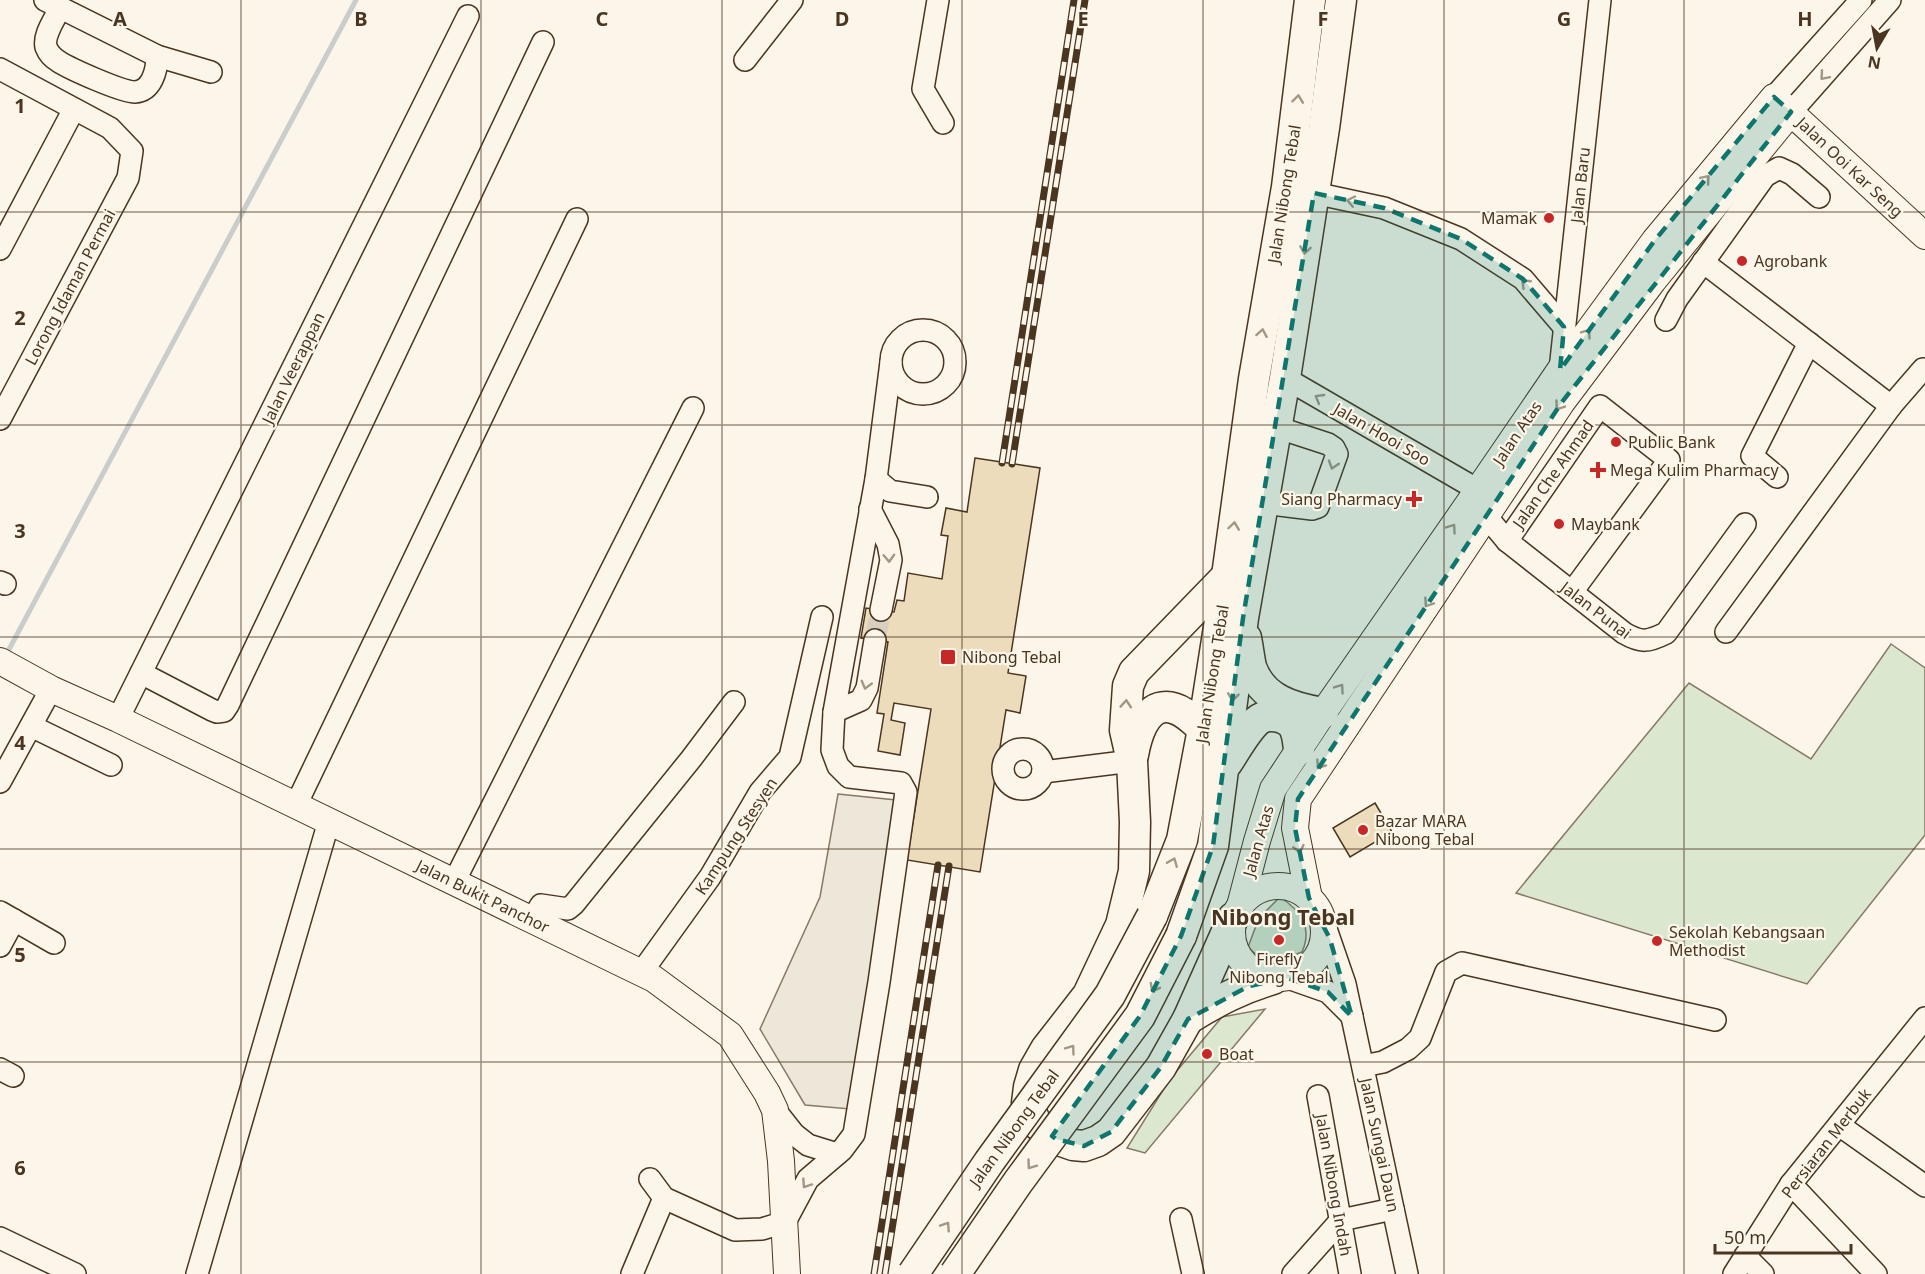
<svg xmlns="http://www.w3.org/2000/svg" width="1925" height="1274" font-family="'Noto Sans',sans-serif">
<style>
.green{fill:#dce7d0;stroke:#887966;stroke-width:1.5}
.parking{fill:#ede7d9;stroke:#887966;stroke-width:1.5}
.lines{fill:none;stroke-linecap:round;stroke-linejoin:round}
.stream{stroke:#c9cecd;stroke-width:5}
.building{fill:#ecdcbc;stroke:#4a3520;stroke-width:1.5}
.minor-tunnel{stroke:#d8cfc1;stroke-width:21;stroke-dasharray:21 10;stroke-linecap:butt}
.minor-casing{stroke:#4a3520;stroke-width:24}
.major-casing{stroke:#4a3520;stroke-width:28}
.highway-casing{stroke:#4a3520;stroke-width:33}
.minor{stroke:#fbf6e9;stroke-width:21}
.major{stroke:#fbf6e9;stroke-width:26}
.highway{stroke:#fbf6e9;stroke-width:30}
.rail-casing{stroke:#4a3520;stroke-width:7}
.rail{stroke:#fbf6e9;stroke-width:4.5;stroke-dasharray:14;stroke-linecap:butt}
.highway-bridge-casing{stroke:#4a3520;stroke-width:33;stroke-linecap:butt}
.highway-bridge{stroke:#fbf6e9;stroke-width:30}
.oneway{stroke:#a29684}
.marked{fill:#0f766e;fill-opacity:0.2;stroke:#0f766e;stroke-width:4.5;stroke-dasharray:12 8;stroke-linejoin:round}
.grid{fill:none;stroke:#4a3520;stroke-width:1.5;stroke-opacity:0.55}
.poi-dot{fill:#c62828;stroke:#fbf6e9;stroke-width:2}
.labels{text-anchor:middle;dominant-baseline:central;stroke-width:4.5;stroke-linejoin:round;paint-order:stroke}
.street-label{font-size:16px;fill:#4a3520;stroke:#fbf6e9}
.poi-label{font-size:16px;fill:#4a3520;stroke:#fbf6e9;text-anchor:start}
.district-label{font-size:22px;font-weight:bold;fill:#4a3520;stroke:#fbf6e9}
.grid-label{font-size:20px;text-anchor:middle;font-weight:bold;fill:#4a3520;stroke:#fbf6e9;stroke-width:4.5;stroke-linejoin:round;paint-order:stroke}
</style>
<rect width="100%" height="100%" fill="#fbf6e9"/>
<g class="green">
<path d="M1891,644L1925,668V835L1807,984L1516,893L1689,683L1811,759Z"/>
<path d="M1280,897C1301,911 1313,927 1302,952C1281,961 1264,965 1248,947L1259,918Z"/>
<path d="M1265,1009L1145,1153L1127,1148L1170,1079L1222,1017Z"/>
</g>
<path class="parking" d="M838,794L896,800L850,1109L805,1105L760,1029L820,897Z"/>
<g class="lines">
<path class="stream" d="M6,655L356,0"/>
</g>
<g class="building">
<path d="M975,458L1040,468L1008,673L1026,676L1020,713L1006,710L980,872L907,860L931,709L894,703L891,720L905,723L900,755L878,751L884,714L877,713L888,642L861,638L866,608L894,612L897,600L904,601L908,573L942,579L948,536L941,535L946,508L967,512Z"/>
<path d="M1375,803L1392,832L1350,857L1333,828Z"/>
</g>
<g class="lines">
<path class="minor-tunnel" d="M875,640L881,610"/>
<g class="minor-casing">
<g id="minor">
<path d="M45,0L157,56L211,72"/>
<path d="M938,0L923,89L943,123"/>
<path d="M60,8C55,19 43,35 46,47C48,52 53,58 58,61C70,69 122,92 135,92C152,91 157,70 157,56"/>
<path d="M745,60L792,0"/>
<path d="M0,69L110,128L132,151L128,178L0,419"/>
<path d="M1774,97L1861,0"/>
<path d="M1791,112L1890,0"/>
<path d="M1314,193L1384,208L1461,239L1523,279L1564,327"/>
<path d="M0,249L74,109"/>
<path d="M1703,262L1891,406"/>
<path d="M1666,320L1677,299L1765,176L1779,168L1792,174L1819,197"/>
<circle cx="923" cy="362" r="32"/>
<path d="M1560,370L1600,0"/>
<path d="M1285,378L1478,490"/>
<path d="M1777,477L1752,456L1809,343"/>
<path d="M876,479L890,491L927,497"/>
<path d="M1263,503L1312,509L1318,507L1337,454L1334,448L1328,444L1276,427"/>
<path d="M870,509L888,544L891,560L881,610"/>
<path d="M1486,516L1507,541L1624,633C1641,643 1648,642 1666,633L1745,524"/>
<path d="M1507,541L1600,406L1669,460L1572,592"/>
<path d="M0,582L5,584"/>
<path d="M1726,632L1891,406L1923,369"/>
<path d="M141,673L212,710L217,712L224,711L228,705L543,42"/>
<path d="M834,712L861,700L867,688L875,640"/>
<path d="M118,719L468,16"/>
<path d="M31,726L111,765"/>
<circle cx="1023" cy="769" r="20"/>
<path d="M1043,772L1132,761"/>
<path d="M0,782L51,689"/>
<path d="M296,805L577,219"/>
<path d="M454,882L693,408"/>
<path d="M0,912L54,943"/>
<path d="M532,920L541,905L568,909L574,904L691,759L734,702"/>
<path d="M1324,923L1345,984L1407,1274"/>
<path d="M0,946L14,920"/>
<path d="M641,973L710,877L760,792L790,757L822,617"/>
<path d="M1288,978L1328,992L1352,1016"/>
<path d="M1363,1066L1383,1062L1408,1049L1420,1038L1446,972L1462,963L1715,1020"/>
<path d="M0,1069L13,1076"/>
<path d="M1318,1096L1350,1274"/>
<path d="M775,1110L794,1134L808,1145L837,1154"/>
<path d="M1839,1125L1925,1186"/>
<path d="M650,1179L664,1198L735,1230L762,1229L785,1222L808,1179L842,1150L854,1134L879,982L906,792L901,783L849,777L838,766L832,750L834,712L876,479L891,362"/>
<path d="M1791,1184L1876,1274"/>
<path d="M1181,1219L1193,1274"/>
<path d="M0,1238L75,1274"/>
<path d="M1745,1256L1763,1274"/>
<path d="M197,1274L329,821"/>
<path d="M632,1274L664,1198"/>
<path d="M1293,1274L1341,1220L1393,1209"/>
<path d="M1734,1274L1791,1184L1925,1018"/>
</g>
</g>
<g class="major-casing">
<g id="major">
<path d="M0,661L51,689L118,719L654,979L730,1035L767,1093L775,1110L781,1161L787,1274"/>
<circle cx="1278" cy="932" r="46"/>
<path d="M1309,898L1295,828L1298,799L1562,402L1653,281L1791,112"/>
<path d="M1240,906L1257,841L1273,789L1323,713L1478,490L1560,370L1655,240L1774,97L1925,236"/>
</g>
</g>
<g class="highway-casing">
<g id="highway">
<path d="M1227,576L1134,672L1128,686L1125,730L1132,761L1135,822L1134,871L1121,925L1088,995L1046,1049L1034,1070L1029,1087L1027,1103L1036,1123L1056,1139L1073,1145L1084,1146L1098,1141L1111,1132L1161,1067L1188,1019L1233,918"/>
<path d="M1246,638C1248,648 1249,658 1251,667C1262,699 1292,708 1323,713"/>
<path d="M1133,755C1136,738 1144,707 1166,707C1181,707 1193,720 1203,729"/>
<path d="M1227,763C1236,750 1245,732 1257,721C1267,712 1287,716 1294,727C1298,735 1298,741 1299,750"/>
<path d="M1152,916L1182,840L1203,729L1227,576L1254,379L1287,187L1310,0"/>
<path d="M1181,936L1213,846L1243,618L1285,378L1324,128L1341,0"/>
<path d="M1188,1019C1217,1001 1240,989 1273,979"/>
</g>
</g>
<use href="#minor" class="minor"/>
<use href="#major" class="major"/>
<use href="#highway" class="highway"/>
<g class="rail-casing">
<g id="rail">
<path d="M1002,463L1074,0"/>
<path d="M1012,464L1085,0"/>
<path d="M874,1274L938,865"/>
<path d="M885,1274L949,866"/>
</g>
</g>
<use href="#rail" class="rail"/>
<g class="highway-bridge-casing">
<g id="highway-bridge">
<path d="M913,1274L989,1162L1110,995L1152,916"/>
<path d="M955,1274L1018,1182L1140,1016L1181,936"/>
</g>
</g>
<use href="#highway-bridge" class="highway-bridge"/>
</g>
<defs><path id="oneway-chevron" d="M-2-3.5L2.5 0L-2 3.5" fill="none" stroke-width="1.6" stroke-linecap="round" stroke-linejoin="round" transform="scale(1.5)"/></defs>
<g class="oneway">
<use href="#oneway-chevron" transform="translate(1824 76) rotate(131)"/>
<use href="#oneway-chevron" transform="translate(1298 99) rotate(-83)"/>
<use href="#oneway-chevron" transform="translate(1706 179) rotate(-50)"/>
<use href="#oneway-chevron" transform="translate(1351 201) rotate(-168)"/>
<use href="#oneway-chevron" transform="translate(1305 250) rotate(99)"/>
<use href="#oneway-chevron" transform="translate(1525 283) rotate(-136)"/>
<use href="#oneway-chevron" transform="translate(1262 333) rotate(-80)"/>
<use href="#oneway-chevron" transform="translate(1587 333) rotate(-54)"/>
<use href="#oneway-chevron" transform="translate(1319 398) rotate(-150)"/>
<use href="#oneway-chevron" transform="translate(1559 406) rotate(125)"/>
<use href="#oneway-chevron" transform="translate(1333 465) rotate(108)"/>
<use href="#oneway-chevron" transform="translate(1234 526) rotate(-82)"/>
<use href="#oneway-chevron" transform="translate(1452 528) rotate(-55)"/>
<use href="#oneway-chevron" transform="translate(889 558) rotate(88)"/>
<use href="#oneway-chevron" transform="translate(1428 603) rotate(124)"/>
<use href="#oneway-chevron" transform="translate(866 685) rotate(105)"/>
<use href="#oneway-chevron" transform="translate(1340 688) rotate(-55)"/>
<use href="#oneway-chevron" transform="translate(1233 697) rotate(97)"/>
<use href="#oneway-chevron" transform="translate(1126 704) rotate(-86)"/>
<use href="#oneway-chevron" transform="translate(1320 765) rotate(124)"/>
<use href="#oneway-chevron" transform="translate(1299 849) rotate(78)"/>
<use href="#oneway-chevron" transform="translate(1173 862) rotate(-68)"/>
<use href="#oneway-chevron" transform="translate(1154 988) rotate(118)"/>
<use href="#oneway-chevron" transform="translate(1071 1049) rotate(-54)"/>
<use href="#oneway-chevron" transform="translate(1031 1165) rotate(126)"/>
<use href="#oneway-chevron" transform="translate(806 1184) rotate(124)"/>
<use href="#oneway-chevron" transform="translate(946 1226) rotate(-56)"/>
</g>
<path class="marked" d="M1774,97L1791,112L1562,402L1298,799L1295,828L1309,898L1330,939L1352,1017L1328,992L1288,978L1249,986L1188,1019L1161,1067L1111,1132L1084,1146L1056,1139L1052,1136L1140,1016L1181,936L1213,846L1243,618L1314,193L1384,208L1461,239L1523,279L1564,327L1560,370L1655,240Z"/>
<path class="grid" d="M241,0V1274M481,0V1274M722,0V1274M962,0V1274M1203,0V1274M1444,0V1274M1684,0V1274M0,212H1925M0,425H1925M0,637H1925M0,849H1925M0,1062H1925"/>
<g class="poi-dot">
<circle cx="1549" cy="218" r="6"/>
<circle cx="1742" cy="261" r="6"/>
<circle cx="1616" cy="442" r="6"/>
<path d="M1595 461h6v6h6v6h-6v6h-6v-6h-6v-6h6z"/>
<path d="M1411 490h6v6h6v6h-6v6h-6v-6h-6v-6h6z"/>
<circle cx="1559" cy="524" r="6"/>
<rect x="940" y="649" width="16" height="16" rx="3"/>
<circle cx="1363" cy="830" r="6"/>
<circle cx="1279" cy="940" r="6"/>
<circle cx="1657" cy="941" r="6"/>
<circle cx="1207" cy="1054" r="6"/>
</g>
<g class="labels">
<g class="street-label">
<text transform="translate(1850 167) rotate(43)">Jalan Ooi Kar Seng</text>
<text transform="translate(1580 185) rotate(-84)">Jalan Baru</text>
<text transform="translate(1284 194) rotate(-81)">Jalan Nibong Tebal</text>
<text transform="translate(70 287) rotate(-62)">Lorong Idaman Permai</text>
<text transform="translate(293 368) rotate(-64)">Jalan Veerappan</text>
<text transform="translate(1517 433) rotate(-56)">Jalan Atas</text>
<text transform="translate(1382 434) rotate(30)">Jalan Hooi Soo</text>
<text transform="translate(1553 474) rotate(-55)">Jalan Che Ahmad</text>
<text transform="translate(1596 610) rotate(37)">Jalan Punai</text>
<text transform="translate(1212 674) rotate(-81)">Jalan Nibong Tebal</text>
<text transform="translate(736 836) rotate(-57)">Kampung Stesyen</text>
<text transform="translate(1258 841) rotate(-74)">Jalan Atas</text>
<text transform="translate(483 896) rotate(26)">Jalan Bukit Panchor</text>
<text transform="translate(1014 1128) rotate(-54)">Jalan Nibong Tebal</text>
<text transform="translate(1826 1143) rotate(-52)">Persiaran Merbuk</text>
<text transform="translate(1380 1145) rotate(78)">Jalan Sungai Daun</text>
<text transform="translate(1334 1185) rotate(80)">Jalan Nibong Indah</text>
</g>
<g class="poi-label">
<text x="1537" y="218" text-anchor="end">Mamak</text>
<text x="1754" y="261">Agrobank</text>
<text x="1628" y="442">Public Bank</text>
<text x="1610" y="470">Mega Kulim Pharmacy</text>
<text x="1402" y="499" text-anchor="end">Siang Pharmacy</text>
<text x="1571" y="524">Maybank</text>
<text x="962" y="657">Nibong Tebal</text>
<text x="1375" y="821">Bazar MARA<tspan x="1375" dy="18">Nibong Tebal</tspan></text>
<text x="1669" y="932">Sekolah Kebangsaan<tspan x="1669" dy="18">Methodist</tspan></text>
<text x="1279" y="959" text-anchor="middle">Firefly<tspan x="1279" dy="18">Nibong Tebal</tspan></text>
<text x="1219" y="1054">Boat</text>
</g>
<g class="district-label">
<text x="1283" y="916">Nibong Tebal</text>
</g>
</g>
<g class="grid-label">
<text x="120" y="26">A</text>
<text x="361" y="26">B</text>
<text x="602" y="26">C</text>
<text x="842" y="26">D</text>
<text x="1083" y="26">E</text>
<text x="1323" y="26">F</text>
<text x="1564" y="26">G</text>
<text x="1805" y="26">H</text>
<text x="20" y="113">1</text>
<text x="20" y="325">2</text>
<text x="20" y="538">3</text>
<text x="20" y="750">4</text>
<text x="20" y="962">5</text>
<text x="20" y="1175">6</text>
</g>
<g transform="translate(1877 48) rotate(190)" stroke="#fbf6e9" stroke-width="4.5" paint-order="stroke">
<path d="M0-4.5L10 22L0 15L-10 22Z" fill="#4a3520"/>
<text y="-9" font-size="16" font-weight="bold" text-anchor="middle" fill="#4a3520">N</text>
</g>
<path d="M1715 1244v9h136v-9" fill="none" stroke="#4a3520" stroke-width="3"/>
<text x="1724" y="1244" font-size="18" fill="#4a3520" stroke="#fbf6e9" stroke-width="4.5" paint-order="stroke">50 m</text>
</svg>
